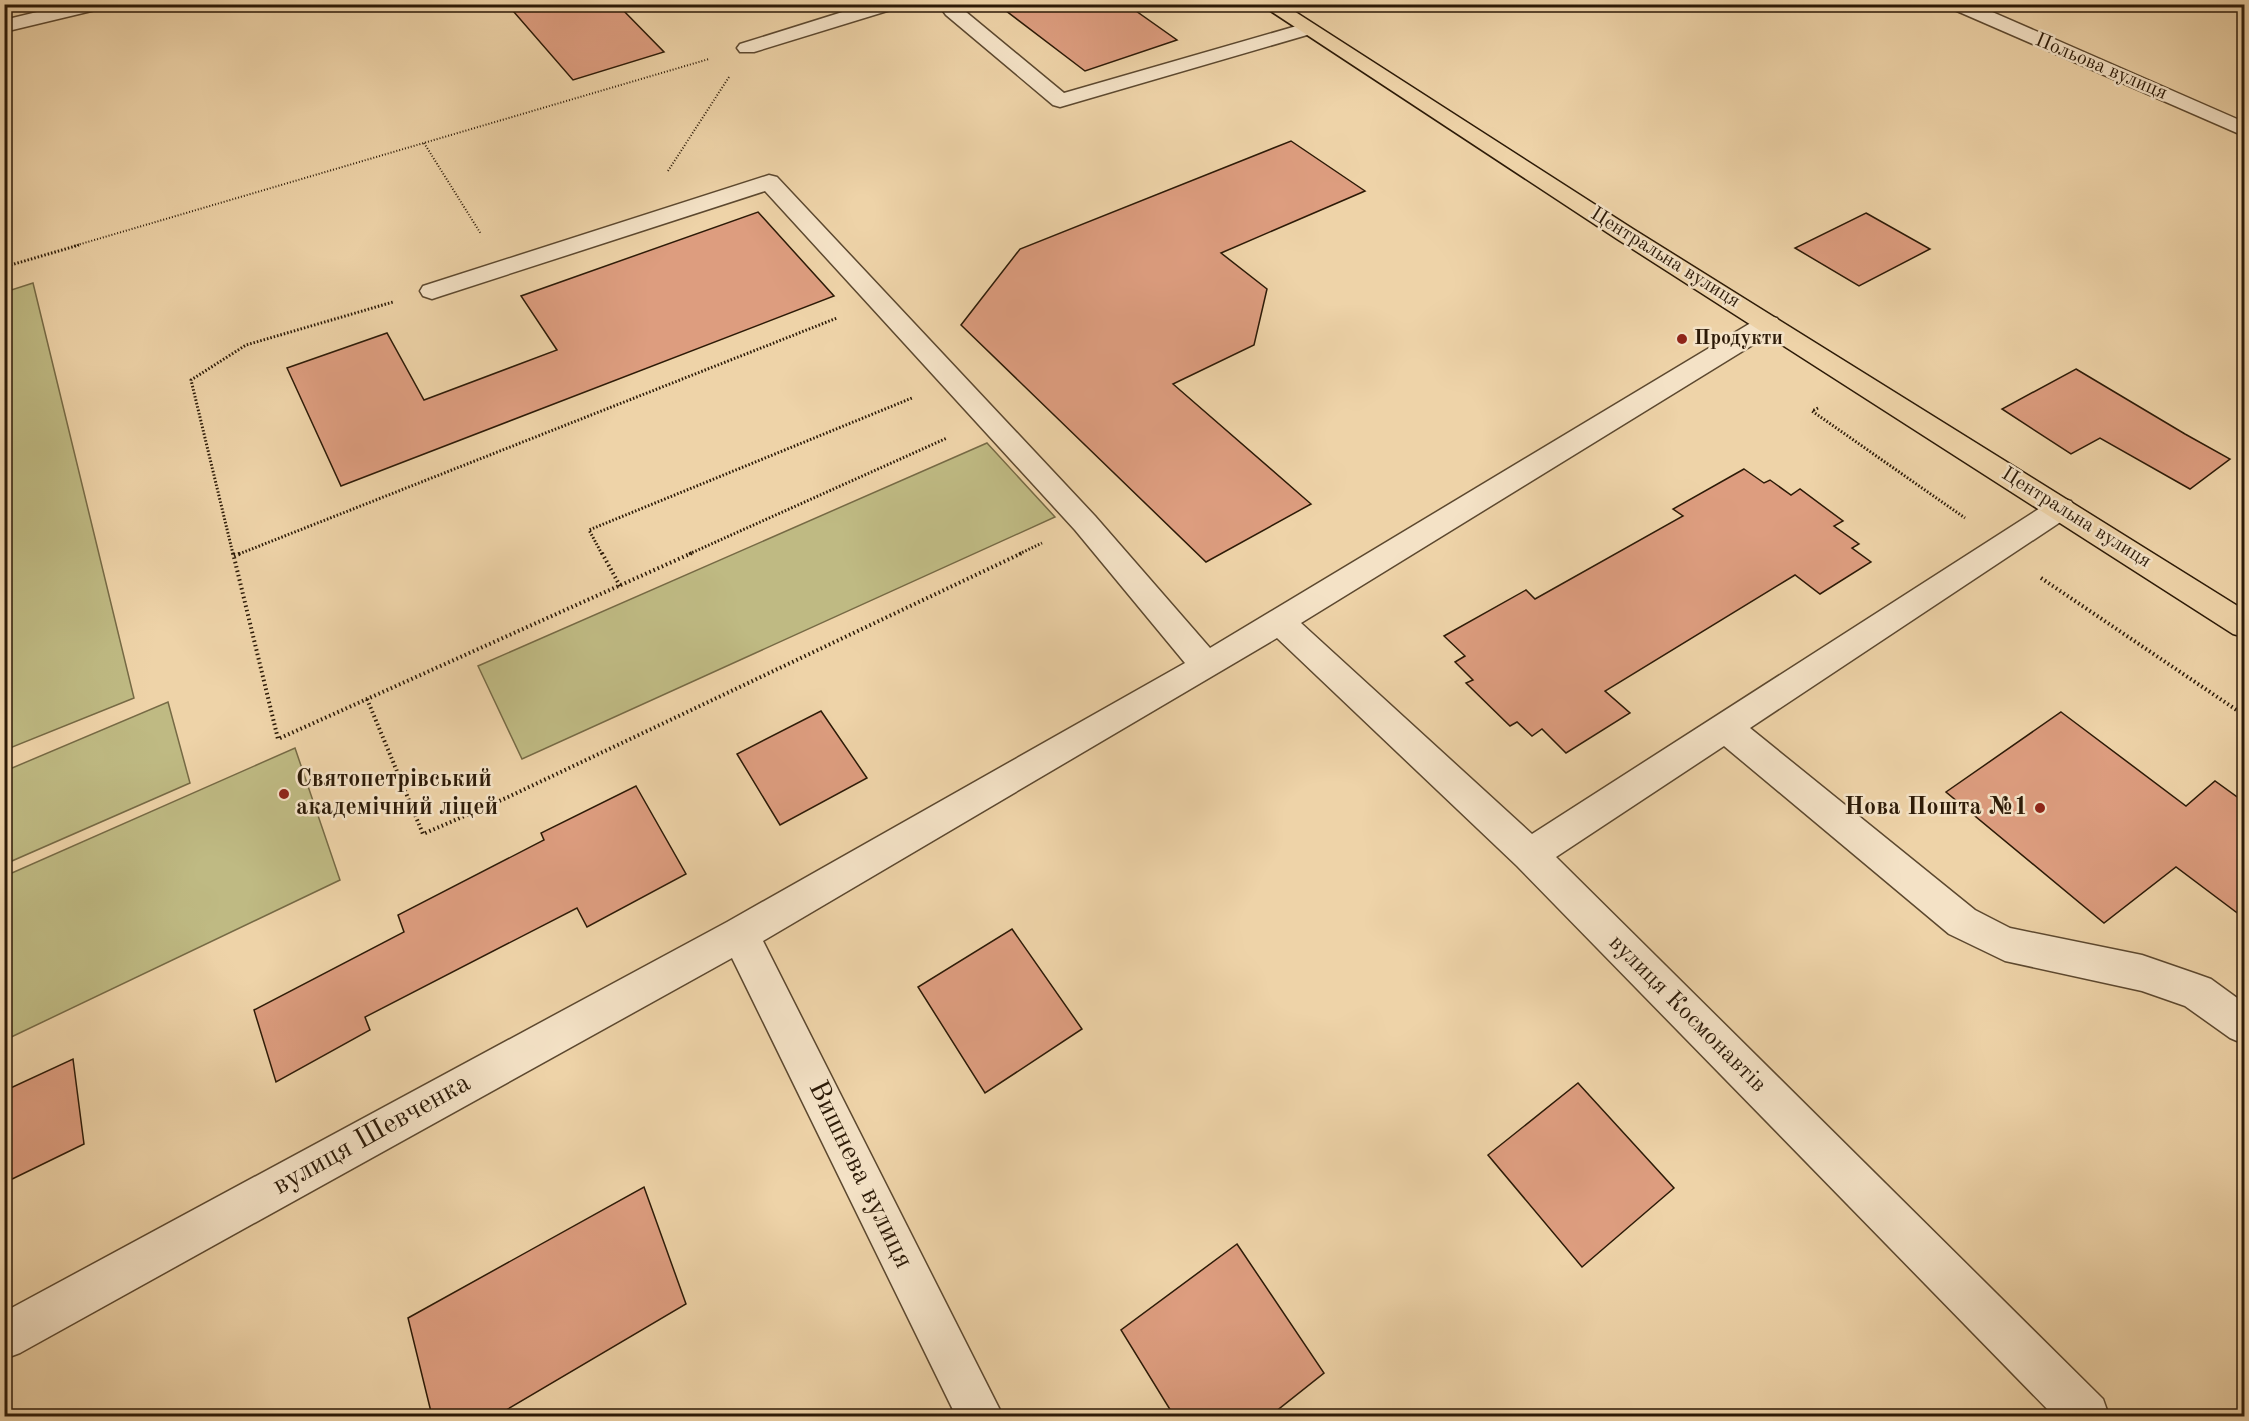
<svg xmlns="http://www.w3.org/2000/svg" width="2249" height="1421" font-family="'Old Standard TT',serif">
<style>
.green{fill:#bfba83;stroke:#766a45;stroke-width:1.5}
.building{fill:#dd9d7f;stroke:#2c1a07;stroke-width:1.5}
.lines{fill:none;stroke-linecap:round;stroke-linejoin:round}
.minor-casing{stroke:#5c482f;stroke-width:3}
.major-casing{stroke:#2c1a07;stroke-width:3}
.path-far2{stroke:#2c1a07;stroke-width:2;stroke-dasharray:1 2;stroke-linecap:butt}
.path-far1{stroke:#2c1a07;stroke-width:3;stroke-dasharray:1.5 2;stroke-linecap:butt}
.path{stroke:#2c1a07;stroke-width:4;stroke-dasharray:1.5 3;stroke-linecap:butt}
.minor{fill:#f4e2c6;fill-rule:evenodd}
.major{fill:#eed3a8;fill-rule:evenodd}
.poi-dot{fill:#8f2418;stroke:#f4e2c6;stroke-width:2}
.labels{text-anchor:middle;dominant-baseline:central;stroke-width:5;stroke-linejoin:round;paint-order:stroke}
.far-street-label{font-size:20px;fill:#2c1a07;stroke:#f4e2c6}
.far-poi-label{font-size:20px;font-weight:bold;fill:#2c1a07;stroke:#f4e2c6;text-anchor:start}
.poi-label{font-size:24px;font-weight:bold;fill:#2c1a07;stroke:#f4e2c6;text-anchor:start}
.street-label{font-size:24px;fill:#2c1a07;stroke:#f4e2c6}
.near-street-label{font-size:28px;fill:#2c1a07;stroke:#f4e2c6}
</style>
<rect width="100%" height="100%" fill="#eed3a8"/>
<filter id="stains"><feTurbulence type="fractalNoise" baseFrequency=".00333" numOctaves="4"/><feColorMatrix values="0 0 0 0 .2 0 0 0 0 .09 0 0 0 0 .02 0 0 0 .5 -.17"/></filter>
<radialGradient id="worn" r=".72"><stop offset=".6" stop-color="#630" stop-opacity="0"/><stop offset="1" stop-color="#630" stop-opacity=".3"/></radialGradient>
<g class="green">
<path d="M33,283L134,698L5,750V292Z"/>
<path d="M987,443L1055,517L522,759L478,666Z"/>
<path d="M168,702L190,783L5,864V771Z"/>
<path d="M295,748L340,880L5,1040V876Z"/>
</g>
<g class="building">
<path d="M507,4H617L664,52L573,80Z"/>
<path d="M997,4H1126L1177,40L1085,71Z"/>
<path d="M1291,141L1365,191L1221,253L1267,289L1254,345L1173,384L1311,504L1206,562L961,325L1020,249Z"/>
<path d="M758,212L834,296L341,486L287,368L387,333L424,400L557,350L521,296Z"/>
<path d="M1866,213L1930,249L1859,286L1795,248Z"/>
<path d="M2076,369L2185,434L2230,459L2190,489L2100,438L2071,454L2002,409Z"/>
<path d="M1744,469L1764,483L1770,480L1791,495L1800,489L1843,521L1834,526L1859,544L1852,548L1871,562L1820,594L1795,575L1605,691L1630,713L1566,753L1542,729L1532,736L1517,722L1510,726L1466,683L1473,680L1455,662L1465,656L1444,636L1526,590L1535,599L1683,516L1673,509Z"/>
<path d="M821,711L867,778L780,825L737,754Z"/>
<path d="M2061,712L2186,806L2215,781L2244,802V918L2176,867L2104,923L1946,792Z"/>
<path d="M636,786L686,874L587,927L577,908L365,1017L370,1030L276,1082L254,1010L404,932L398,915L544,840L541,833Z"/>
<path d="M1012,929L1082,1029L985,1093L918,987Z"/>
<path d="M73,1059L84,1144L4,1183V1091Z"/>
<path d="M1578,1083L1674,1188L1582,1267L1488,1155Z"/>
<path d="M644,1187L686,1304L496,1416H432L408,1318Z"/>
<path d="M1237,1244L1324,1373L1270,1416H1174L1121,1330Z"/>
</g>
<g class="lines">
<g class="minor-casing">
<g id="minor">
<path d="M70,4H106L104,8L4,32V20Z"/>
<path d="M868,4H899L897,8L754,52H740L737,48L740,44Z"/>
<path d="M1948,4H1974L2244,122V136L1950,8Z"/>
<path d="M953,5L960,7L1064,93L1300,25H1314L1317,29L1314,33L1060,107L1053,105L946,15L943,11L946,7Z"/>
<path d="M769,175L777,177L1095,516L1210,648L1759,318L1768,316L1777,318L1781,324L1777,330L1301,623L1532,834L2051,501L2061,498L2071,501L2076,508L2071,515L1750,728L1975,910L2010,928L2142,955L2197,974L2211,979L2244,1003V1044L2230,1038L2185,1006L2142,991L2005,961L1949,934L1724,746L1556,857L2103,1399L2109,1416H2054L1517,866L1277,638L763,941L1003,1416H956L732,958L20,1353L4,1359V1312L727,922L1185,663L1075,530L765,191L441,296L432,299L423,296L420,291L423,286Z"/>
</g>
</g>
<g class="major-casing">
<path id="major" d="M1260,4H1283L1633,229L2244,610V637L2233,634L1617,239Z"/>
</g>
<g class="path-far2">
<path d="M424,143L481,234"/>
<path d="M668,171L729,77"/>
<path d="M74,246L709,59"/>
</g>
<g class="path-far1">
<path d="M4,267L79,245"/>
<path d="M1818,408L1812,411L1965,518"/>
<path d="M233,554L191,380L246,345L393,302"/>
<path d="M239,554L837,318"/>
<path d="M602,554L589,530L912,398"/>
<path d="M689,554L947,438"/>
<path d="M1019,554L1042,543"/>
</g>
<g class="path">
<path d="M233,553L278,739L692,553"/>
<path d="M602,553L620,586"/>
<path d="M234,556L242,553"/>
<path d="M2041,578L2244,715"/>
<path d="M367,699L423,834L506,798L1022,553"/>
</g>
<use href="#minor" class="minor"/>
<use href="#major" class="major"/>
</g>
<g class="poi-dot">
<circle cx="1682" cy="339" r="6"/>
<circle cx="284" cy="794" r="6"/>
<circle cx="2040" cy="808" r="6"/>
</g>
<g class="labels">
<g class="far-street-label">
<text transform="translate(2101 67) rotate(23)">Польова вулиця</text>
<text transform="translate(1665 258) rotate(32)">Центральна вулиця</text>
<text transform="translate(2076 518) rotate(32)">Центральна вулиця</text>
</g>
<g class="far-poi-label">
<text x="1694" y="339">Продукти</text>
</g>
<g class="poi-label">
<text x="296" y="780">Святопетрівський<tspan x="296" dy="28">академічний ліцей</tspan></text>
<text x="2028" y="808" text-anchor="end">Нова Пошта №1</text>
</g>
<g class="street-label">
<text transform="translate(1687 1014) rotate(45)">вулиця Космонавтів</text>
</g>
<g class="near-street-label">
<text transform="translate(372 1135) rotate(-29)">вулиця Шевченка</text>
<text transform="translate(860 1175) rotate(64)">Вишнева вулиця</text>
</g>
</g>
<rect width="2249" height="1421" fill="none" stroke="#eed3a8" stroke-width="24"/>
<rect x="6" y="6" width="2237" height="1409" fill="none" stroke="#2c1a07" stroke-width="3"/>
<rect x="12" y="12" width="2225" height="1397" fill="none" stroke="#2c1a07" stroke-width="1.5"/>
<rect width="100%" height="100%" filter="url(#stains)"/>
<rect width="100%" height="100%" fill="url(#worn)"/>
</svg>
